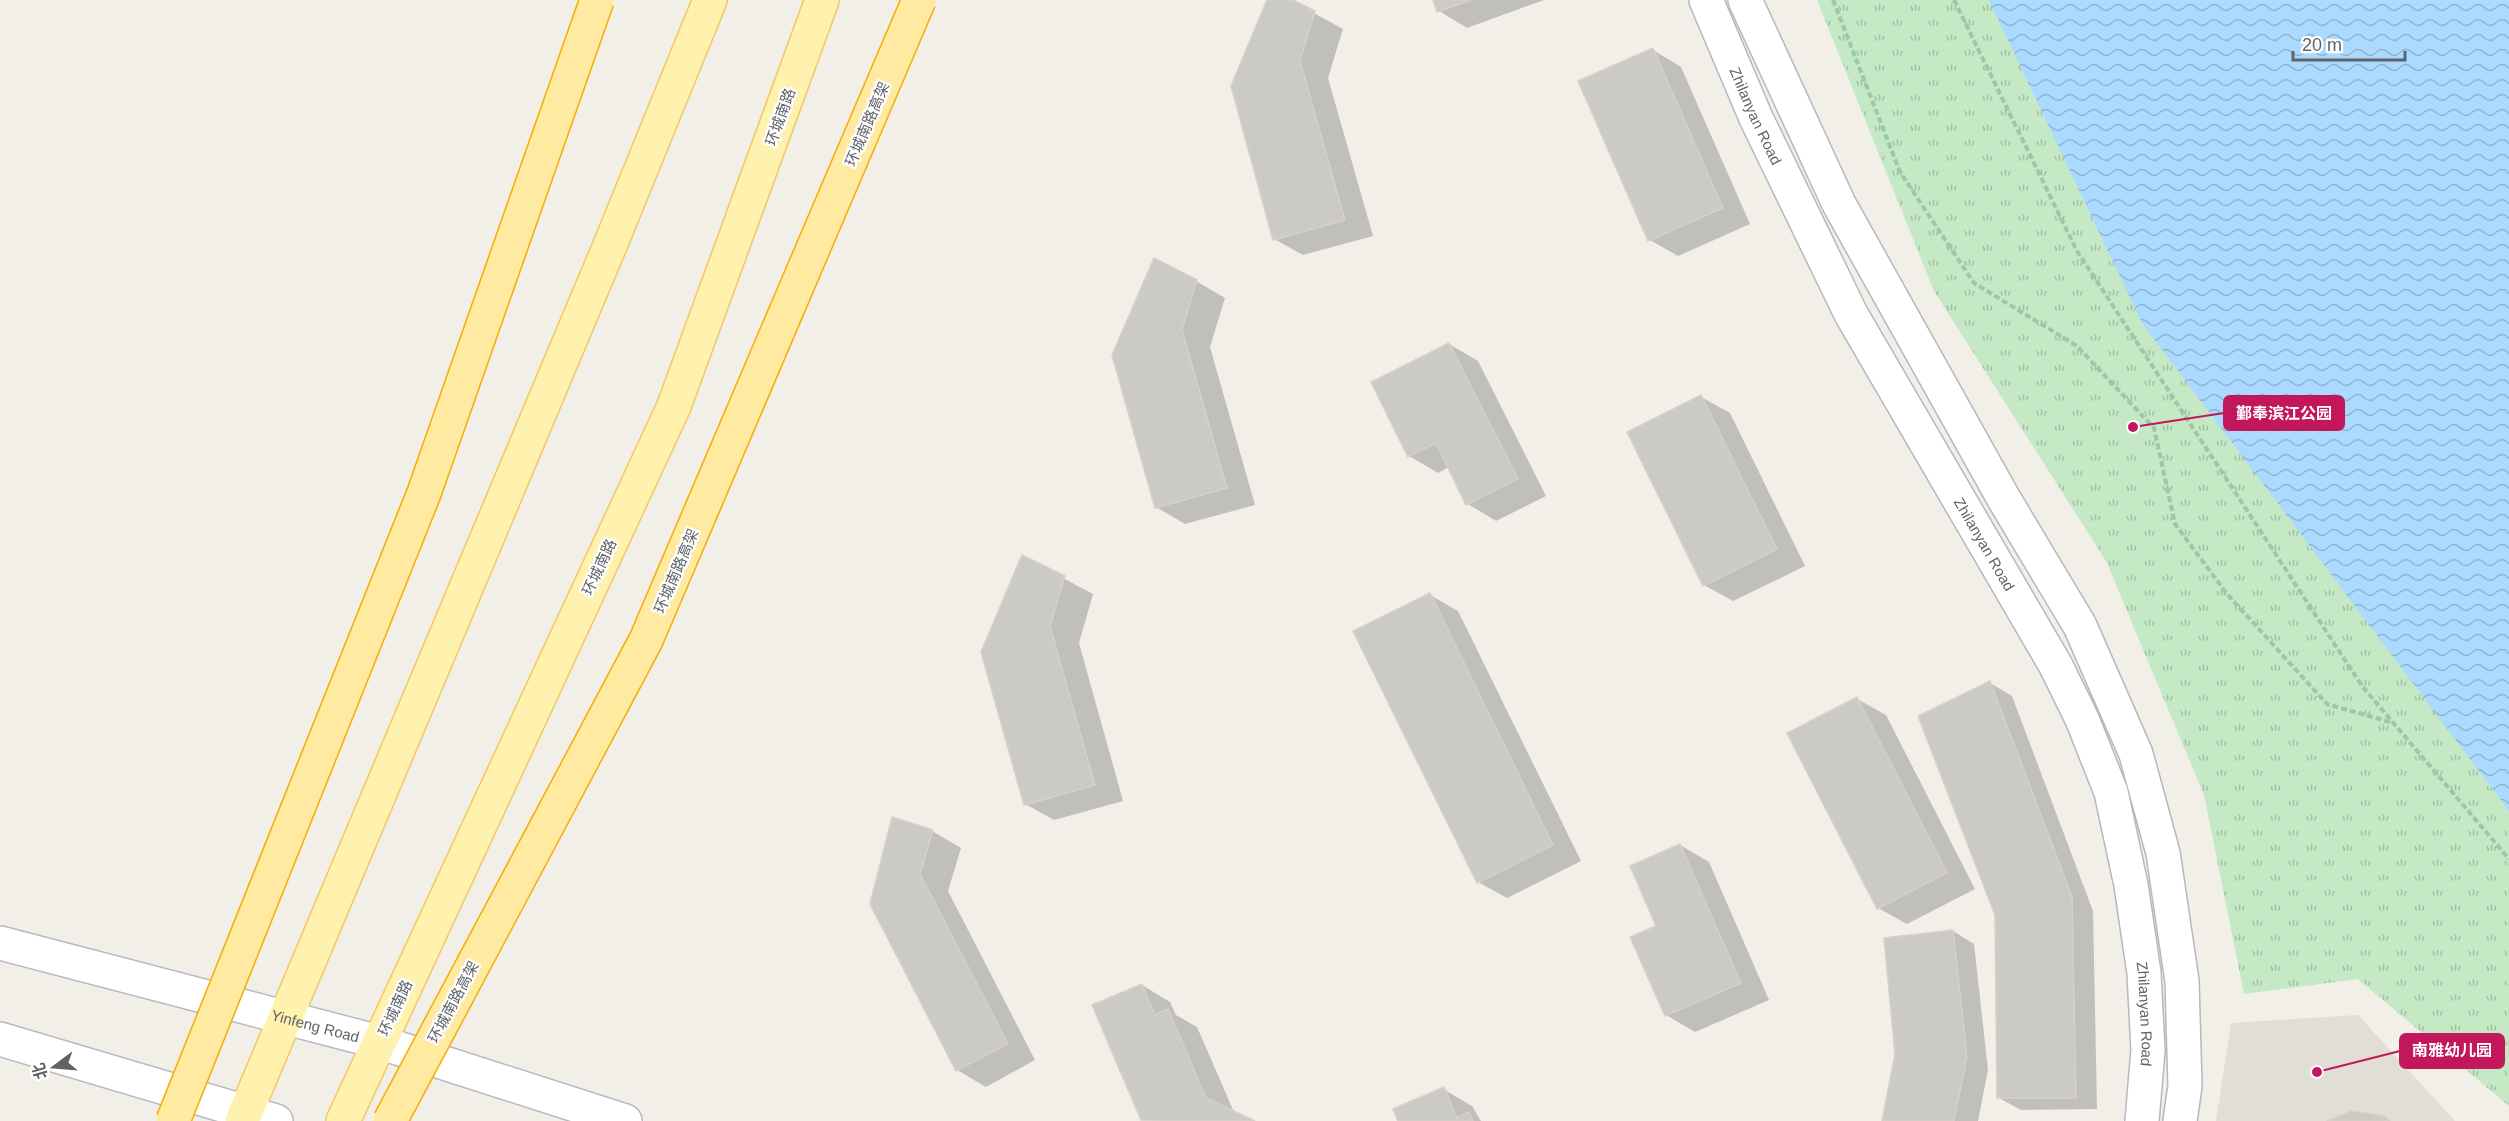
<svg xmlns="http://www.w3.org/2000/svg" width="2509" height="1121" font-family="Arial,'Noto Sans SC',sans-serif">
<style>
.education{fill:#e1ded6}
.grass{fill:url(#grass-tufts)}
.water{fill:url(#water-waves)}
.shadow{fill:#0003}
.building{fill:#cccac5;stroke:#d6d1c6;stroke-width:1.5}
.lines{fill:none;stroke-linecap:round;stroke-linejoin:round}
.tertiary-casing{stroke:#b5b8bc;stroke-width:36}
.secondary-casing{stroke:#b6babf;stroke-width:36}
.primary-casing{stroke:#f2c960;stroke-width:36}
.path{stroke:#9cc7a9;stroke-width:4;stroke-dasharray:6 3;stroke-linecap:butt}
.tertiary{stroke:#fff;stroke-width:33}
.secondary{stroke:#fff;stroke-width:33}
.primary{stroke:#fff2af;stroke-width:33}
.trunk-bridge-casing{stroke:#f9ab00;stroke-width:36;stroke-linecap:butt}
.trunk-bridge{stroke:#feeaa1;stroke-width:33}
.labels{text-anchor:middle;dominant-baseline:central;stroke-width:4.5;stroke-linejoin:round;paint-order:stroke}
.street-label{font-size:15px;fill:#5f6368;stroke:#fff}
.leader{fill:none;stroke:#c2185b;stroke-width:2}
.callout-dot{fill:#c2185b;stroke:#fff;stroke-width:2}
.callout{fill:#c2185b;stroke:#c2185b;stroke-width:2}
.callout-label{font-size:16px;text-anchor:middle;font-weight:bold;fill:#fff}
</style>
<defs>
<pattern id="grass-tufts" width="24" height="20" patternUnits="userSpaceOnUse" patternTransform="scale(1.5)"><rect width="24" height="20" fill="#c5e8c5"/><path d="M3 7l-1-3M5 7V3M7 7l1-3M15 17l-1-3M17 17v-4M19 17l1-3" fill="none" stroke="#a3c0a4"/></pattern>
<pattern id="water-waves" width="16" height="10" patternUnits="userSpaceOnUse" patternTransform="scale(1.5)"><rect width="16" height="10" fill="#aadaff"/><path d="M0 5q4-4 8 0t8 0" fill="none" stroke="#8eb4d2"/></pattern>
</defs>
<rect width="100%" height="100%" fill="#f1efe8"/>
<path class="education" d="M2358,1015L2455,1121H2216L2231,1023Z"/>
<path class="grass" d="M1817,0H2008L2509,799V1106L2358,979L2244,994L2204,795L2106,561L1934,291Z"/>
<path class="water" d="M1989,0H2509V811L2142,323Z"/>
<g class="shadow">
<path d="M1269,0H1290L1343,29L1328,78L1373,236L1303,255L1274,239Z"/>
<path d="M1435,0H1544L1467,28L1439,11Z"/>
<path d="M1653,50L1681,67L1750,224L1678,256L1650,240Z"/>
<path d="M1196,281L1225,298L1210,347L1255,505L1185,524L1156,507L1114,355Z"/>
<path d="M1449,344L1478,361L1546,496L1496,521L1468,504L1449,467L1438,473L1409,456Z"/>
<path d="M1701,397L1730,413L1805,566L1733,601L1704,585Z"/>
<path d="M1023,557L1093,594L1079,643L1123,801L1054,820L1025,804Z"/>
<path d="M1430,595L1458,611L1581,861L1507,898L1478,882Z"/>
<path d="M1990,683L2012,696L2093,911L2097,1109L2021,1110L1999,1098Z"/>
<path d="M1857,699L1886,715L1975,889L1907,924L1878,908Z"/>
<path d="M932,831L961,848L948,891L1035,1060L986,1087L957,1070L871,904Z"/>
<path d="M1680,845L1709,862L1769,1000L1695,1032L1666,1015L1658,927Z"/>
<path d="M1953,931L1974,944L1988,1070L1978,1121H1883Z"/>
<path d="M1142,985L1170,1002L1176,1015L1197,1027L1234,1112L1251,1121L1142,1119Z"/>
<path d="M1443,1089L1472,1106L1481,1121H1400Z"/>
</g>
<g class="building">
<path d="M1267,0H1293L1315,11L1300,61L1345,220L1273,240L1231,86Z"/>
<path d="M1433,0H1471L1437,12Z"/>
<path d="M1653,48L1723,208L1648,241L1578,81Z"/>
<path d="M1154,258L1197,280L1182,330L1227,488L1155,508L1112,355Z"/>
<path d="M1449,343L1518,479L1466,505L1436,443L1408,457L1371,382Z"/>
<path d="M1701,395L1777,549L1703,586L1627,432Z"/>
<path d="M1022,555L1065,576L1050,626L1095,785L1024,805L981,652Z"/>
<path d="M1430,593L1553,845L1477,883L1353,631Z"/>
<path d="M1990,681L2072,897L2076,1098H1997L1995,915L1918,716Z"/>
<path d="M1857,697L1947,873L1877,909L1787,733Z"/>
<path d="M892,817L933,830L920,874L1008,1044L956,1071L870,904Z"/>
<path d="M1680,844L1741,983L1665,1016L1630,937L1656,926L1630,866Z"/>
<path d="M1953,930L1967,1057L1954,1121H1882L1895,1054L1884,938Z"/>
<path d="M1142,984L1155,1015L1168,1009L1206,1098L1255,1121L1141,1120L1092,1005Z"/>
<path d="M1444,1087L1457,1118L1469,1112L1473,1121H1398L1393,1109Z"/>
<path d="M2351,1111L2384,1116L2390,1121H2327Z"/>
</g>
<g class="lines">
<g class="tertiary-casing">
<g id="tertiary">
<path id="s1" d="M1706,0L1756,118L1851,314L2056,666L2082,719L2111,792L2131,885L2144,973L2148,1050L2142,1121"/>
<path d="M1745,0L1839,204L2004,499L2080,626L2136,754L2163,853L2182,981L2185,1086L2180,1121"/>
</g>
</g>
<g class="secondary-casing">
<g id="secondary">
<path id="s2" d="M0,943L379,1042L625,1121"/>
<path d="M0,1039L276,1121"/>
</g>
</g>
<g class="primary-casing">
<g id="primary">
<path d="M242,1121L611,243L710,0"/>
<path d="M343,1121L674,406L822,0"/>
</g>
</g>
<g class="path">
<path d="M1833,0L1900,172L1974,283L2077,346L2154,428L2175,524L2227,594L2327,704L2393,723"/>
<path d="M1954,0L2077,251L2362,686L2509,859"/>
</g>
<use href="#tertiary" class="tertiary"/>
<use href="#secondary" class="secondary"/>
<use href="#primary" class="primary"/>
<g class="trunk-bridge-casing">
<g id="trunk-bridge">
<path d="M173,1121L424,493L597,0"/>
<path d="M390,1121L646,640L919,0"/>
</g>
</g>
<use href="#trunk-bridge" class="trunk-bridge"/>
</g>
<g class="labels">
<g class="street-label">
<text stroke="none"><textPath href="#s1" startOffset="126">Zhilanyan Road</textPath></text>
<text transform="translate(780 117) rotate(-70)">环城南路</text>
<text transform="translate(867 124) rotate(-67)">环城南路高架</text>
<text stroke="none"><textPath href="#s1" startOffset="612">Zhilanyan Road</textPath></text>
<text transform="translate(599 567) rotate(-65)">环城南路</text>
<text transform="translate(676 571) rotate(-67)">环城南路高架</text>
<text transform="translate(453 1002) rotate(-62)">环城南路高架</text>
<text transform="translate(395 1008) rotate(-65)">环城南路</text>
<text stroke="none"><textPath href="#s1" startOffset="1116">Zhilanyan Road</textPath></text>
<text stroke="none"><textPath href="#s2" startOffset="326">Yinfeng Road</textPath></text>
</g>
</g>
<path class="leader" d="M2133 427L2224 413M2317 1072L2400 1051"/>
<g class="callout-dot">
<circle cx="2133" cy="427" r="6"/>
<circle cx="2317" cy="1072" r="6"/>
</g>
<g class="callout">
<rect x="2224" y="396" width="120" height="34" rx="6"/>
<rect x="2400" y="1034" width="104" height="34" rx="6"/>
</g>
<g class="callout-label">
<text x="2284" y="419">鄞奉滨江公园</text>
<text x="2452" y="1056">南雅幼儿园</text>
</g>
<g transform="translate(54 1067) rotate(254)" stroke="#ffffff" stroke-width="4.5" paint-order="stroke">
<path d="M0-4.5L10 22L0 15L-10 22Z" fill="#5f6368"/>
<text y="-9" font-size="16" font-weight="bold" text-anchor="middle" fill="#5f6368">北</text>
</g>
<path d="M2293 51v9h112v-9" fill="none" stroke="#5f6368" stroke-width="3"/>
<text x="2302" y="51" font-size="18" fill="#5f6368" stroke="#ffffff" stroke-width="4.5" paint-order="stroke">20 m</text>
</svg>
